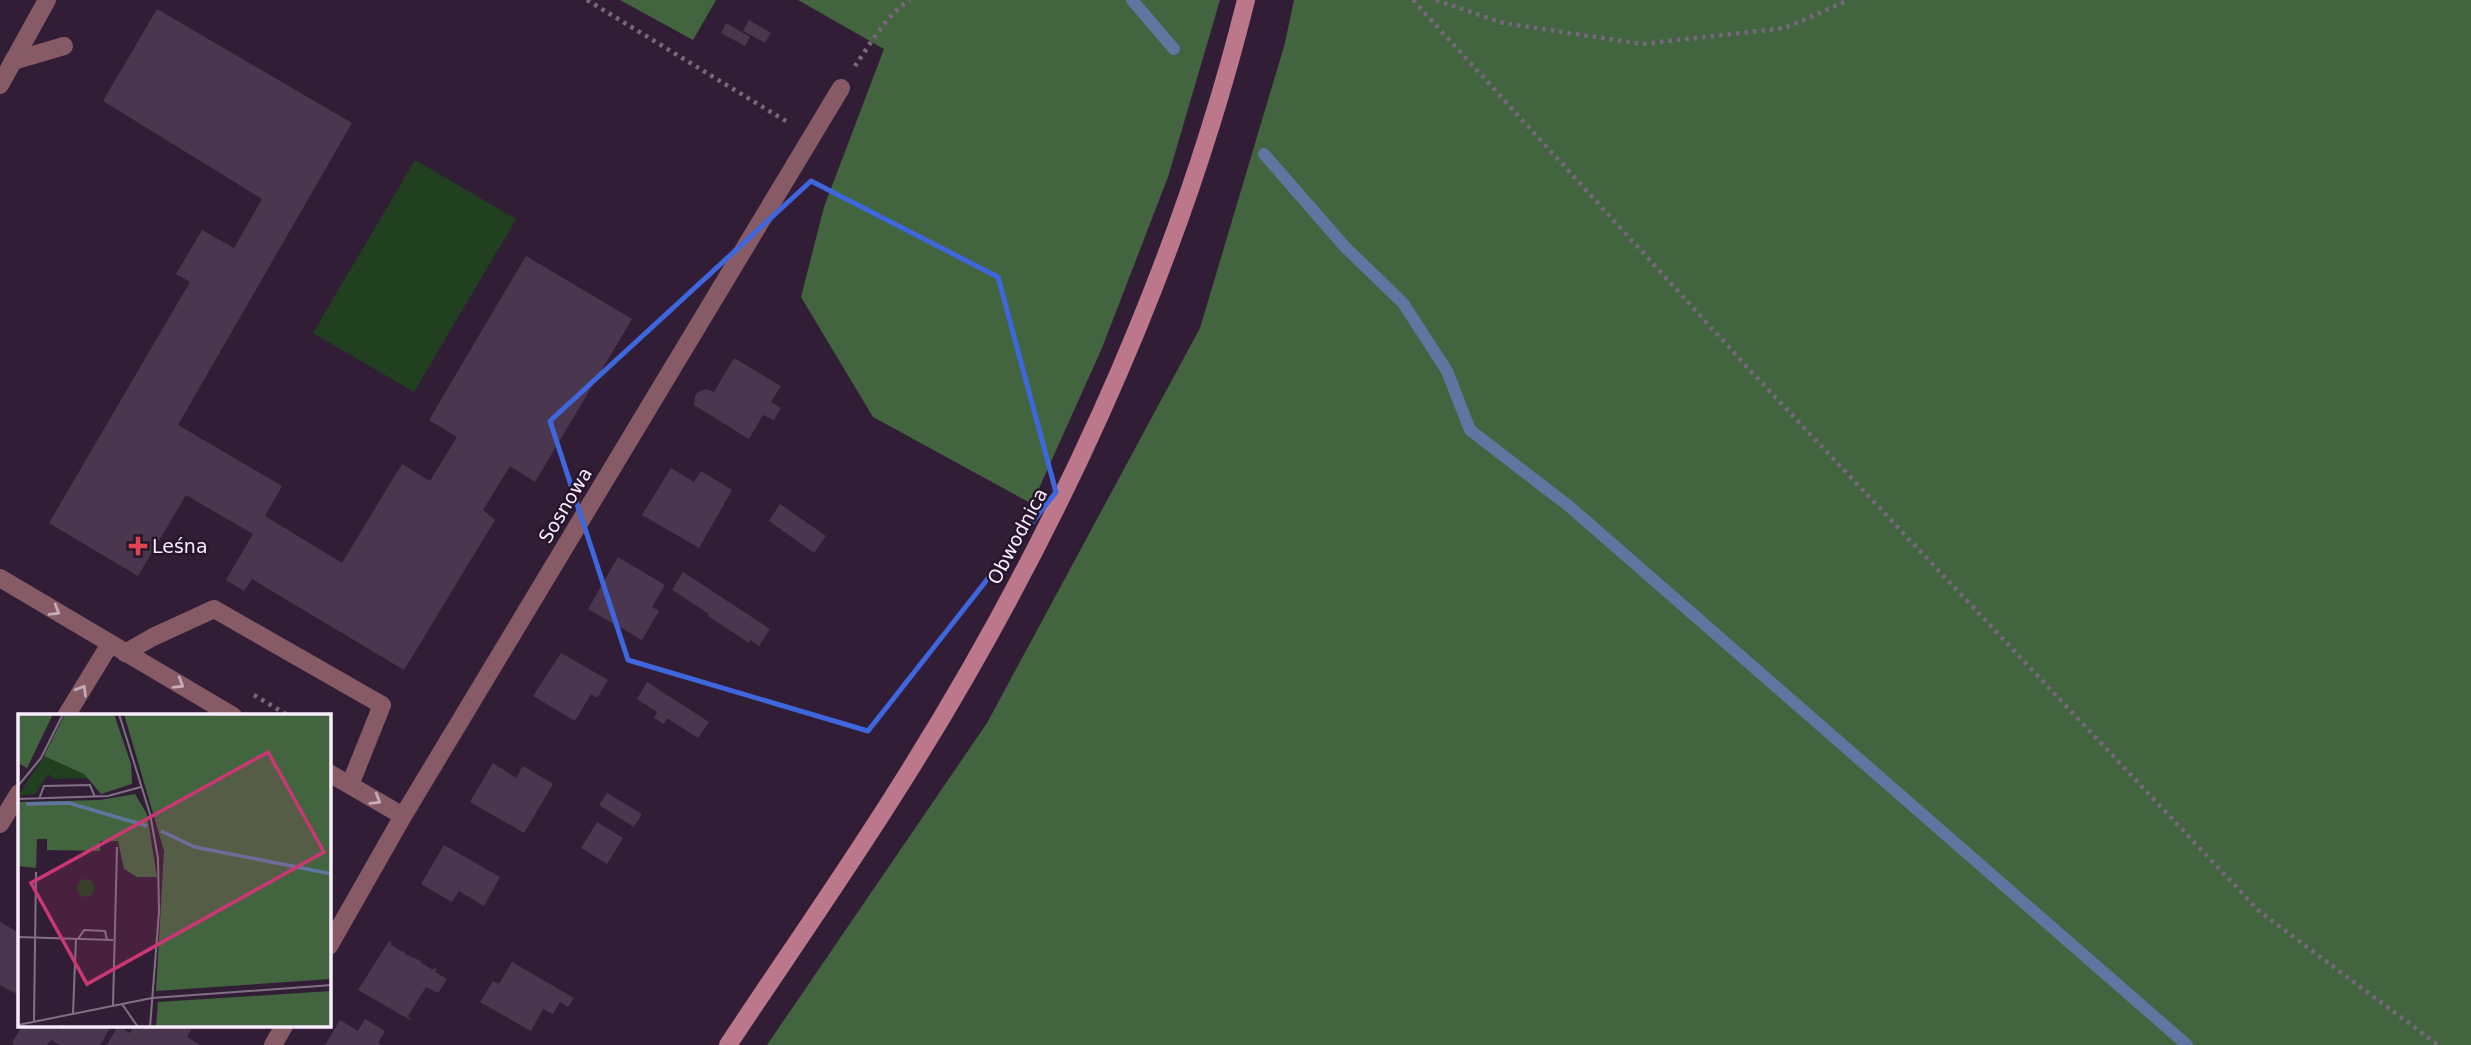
<svg xmlns="http://www.w3.org/2000/svg" width="2471" height="1045" font-family="'DejaVu Sans',sans-serif">
<style>
.green{fill:#21401f}
.forest{fill:#42643f}
.lines{fill:none;stroke-linecap:round;stroke-linejoin:round}
.stream{stroke:#6076a1;stroke-width:12}
.building{fill:#4a374f}
.path{stroke:#78687d;stroke-width:4.5;stroke-dasharray:3.5 5;stroke-linecap:butt}
.lane{stroke:#865b66;stroke-width:18}
.street{stroke:#865b66;stroke-width:18}
.secondary{stroke:#bc778a;stroke-width:18}
.oneway{stroke:#c5abb8}
.marked{fill:none;stroke:#3e66dd;stroke-width:5;stroke-linejoin:round}
.health-dot{fill:#e0444e;stroke:#27152b;stroke-width:2.5}
.labels{text-anchor:middle;dominant-baseline:central;stroke-width:5;stroke-linejoin:round;paint-order:stroke}
.street-label{font-size:19px;fill:#f9ecfc;stroke:#27152b}
.poi-label{font-size:19px;fill:#f9ecfc;stroke:#27152b;text-anchor:start}
.inset-river{fill:none;stroke:#6076a1;stroke-width:3.5}
.inset-road{fill:none;stroke:#817085;stroke-width:2}
.view{fill:#ca3873;fill-opacity:0.15;stroke:#ca3873;stroke-width:3.5}
.inset-edge{fill:none;stroke:#f9ecfc;stroke-width:3.5}
</style>
<rect width="100%" height="100%" fill="#311e36"/>
<path class="green" d="M415,160L516,219L414,392L313,333Z"/>
<g class="forest">
<path d="M620,0H716L693,40Z"/>
<path d="M798,0H1220L1168,177L1102,348L1032,504L873,417L801,297L824,207L884,49Z"/>
<path d="M1294,0H2471V1045H767L987,723L1200,328L1285,43Z"/>
</g>
<g class="lines">
<g class="stream">
<path d="M1132,0L1174,49"/>
<path d="M1264,154L1345,247L1403,303L1447,371L1470,430L1570,507L2187,1045"/>
</g>
</g>
<g class="building">
<path d="M157,9L352,123L178,425L282,486L265,516L342,563L402,464L430,481L457,437L429,420L526,256L632,319L535,482L510,466L483,510L495,520L404,670L252,579L244,591L226,580L253,534L186,495L138,576L49,523L190,282L176,274L202,230L234,248L262,199L103,101Z"/>
<path d="M749,20L771,33L765,43L743,31Z"/>
<path d="M726,23L750,37L745,46L721,33Z"/>
<path d="M734,358L781,386L771,402L781,408L774,420L763,415L749,439L694,405L695,396L698,392L706,389L714,392Z"/>
<path d="M671,468L694,482L701,471L732,490L699,548L642,515Z"/>
<path d="M780,504L826,536L814,553L769,521Z"/>
<path d="M618,557L665,585L652,607L659,611L642,640L588,609Z"/>
<path d="M683,572L770,629L759,646L750,640L749,643L708,616L709,614L672,590Z"/>
<path d="M561,653L608,680L597,698L591,694L575,721L533,696Z"/>
<path d="M647,682L709,722L698,738L667,718L664,724L654,718L657,712L637,699Z"/>
<path d="M493,763L516,778L523,766L553,784L524,833L470,802Z"/>
<path d="M607,793L642,814L634,827L599,805Z"/>
<path d="M597,822L623,838L607,864L581,848Z"/>
<path d="M444,845L500,877L484,906L459,891L452,902L421,884Z"/>
<path d="M0,922L19,933L17,961L19,962V995L0,985Z"/>
<path d="M389,941L392,942L390,944L403,952L404,950L405,954L421,961L420,962L433,970L434,968L437,969L435,972L447,979L438,993L426,987L408,1016L412,1021L358,990Z"/>
<path d="M512,962L574,998L568,1007L560,1002L553,1014L543,1009L531,1031L480,1002L493,981L499,984Z"/>
<path d="M365,1019L385,1031L378,1043L381,1045H325L340,1020L358,1031Z"/>
<path d="M22,1026H49L57,1030L59,1026H106L110,1028L100,1045H60L51,1040L47,1045H14L12,1043Z"/>
<path d="M118,1026L130,1033L134,1026H193L187,1037L200,1045H107Z"/>
</g>
<g class="lines">
<g class="path">
<path d="M587,0L789,123"/>
<path d="M1413,0L1747,367L2259,911L2438,1045"/>
<path d="M1436,0L1503,23L1642,44L1785,28L1849,0"/>
<path d="M855,66C870,44 887,14 910,0"/>
<path d="M254,695L289,716"/>
</g>
<g class="lane">
<path d="M13,61L64,46"/>
<path d="M125,653L153,637L214,609L382,705L350,785"/>
</g>
<g class="street">
<path d="M0,85L47,0"/>
<path d="M0,578L233,716"/>
<path d="M66,716L110,644"/>
<path d="M329,773L403,816"/>
<path d="M0,824L19,793"/>
<path d="M329,946L403,816L841,88"/>
<path d="M273,1045L284,1026"/>
</g>
<path class="secondary" d="M728,1045C783,962 841,879 894,795C1048,553 1177,278 1246,0"/>
</g>
<defs><path id="oneway-chevron" d="M-2-3.5L2.5 0L-2 3.5" fill="none" stroke-width="1.6" stroke-linecap="round" stroke-linejoin="round" transform="scale(1.75)"/></defs>
<g class="oneway">
<use href="#oneway-chevron" transform="translate(55 611) rotate(31)"/>
<use href="#oneway-chevron" transform="translate(179 684) rotate(31)"/>
<use href="#oneway-chevron" transform="translate(82 690) rotate(-59)"/>
<use href="#oneway-chevron" transform="translate(376 800) rotate(31)"/>
</g>
<path class="marked" d="M811,181L998,277L1056,492L868,731L628,660L550,421Z"/>
<path class="health-dot" d="M134.5 535.5h7v7h7v7h-7v7h-7v-7h-7v-7h7z"/>
<g class="labels">
<g class="street-label">
<text transform="translate(565 505) rotate(-59)">Sosnowa</text>
<text transform="translate(1017 536) rotate(-62)">Obwodnica</text>
</g>
<g class="poi-label">
<text x="152" y="546">Leśna</text>
</g>
</g>
<g transform="translate(18 714)">
<rect width="313" height="313" fill="#311e36"/>
<path d="M26,42L66,60L70,64L36,65L30,60L17,80L0,82ZM59 174a9 9 0 1 1 18 0a9 9 0 1 1-18 0Z" fill="#21401f"/>
<path d="M0,0H35L9,54L0,49ZM47,0H96L113,50L114,70L83,80L66,60L26,42ZM106,0H313V265L138,277L146,137ZM117,80L129,100L139,163H119L106,155L100,127H82V137L29,136V125H19L18,154L0,152V88L82,86ZM313,277V313H138L140,288Z" fill="#42643f"/>
<path class="inset-river" d="M8,90L51,89L129,112M143,117L177,133L314,160"/>
<path class="inset-road" d="M101,0L132,100L140,144L141,198L132,313M0,72L23,44L45,0M0,85L90,82L123,73M21,85L26,72L72,71L77,83M0,223L95,226M60,225L66,216L87,217L89,226M104,290L120,313M95,291L99,133M55,299L58,225M16,307L18,158M0,311L134,284L314,271"/>
<path class="view" d="M250,38L306,138L69,270L13,169Z"/>
<rect width="313" height="313" class="inset-edge"/>
</g>
</svg>
